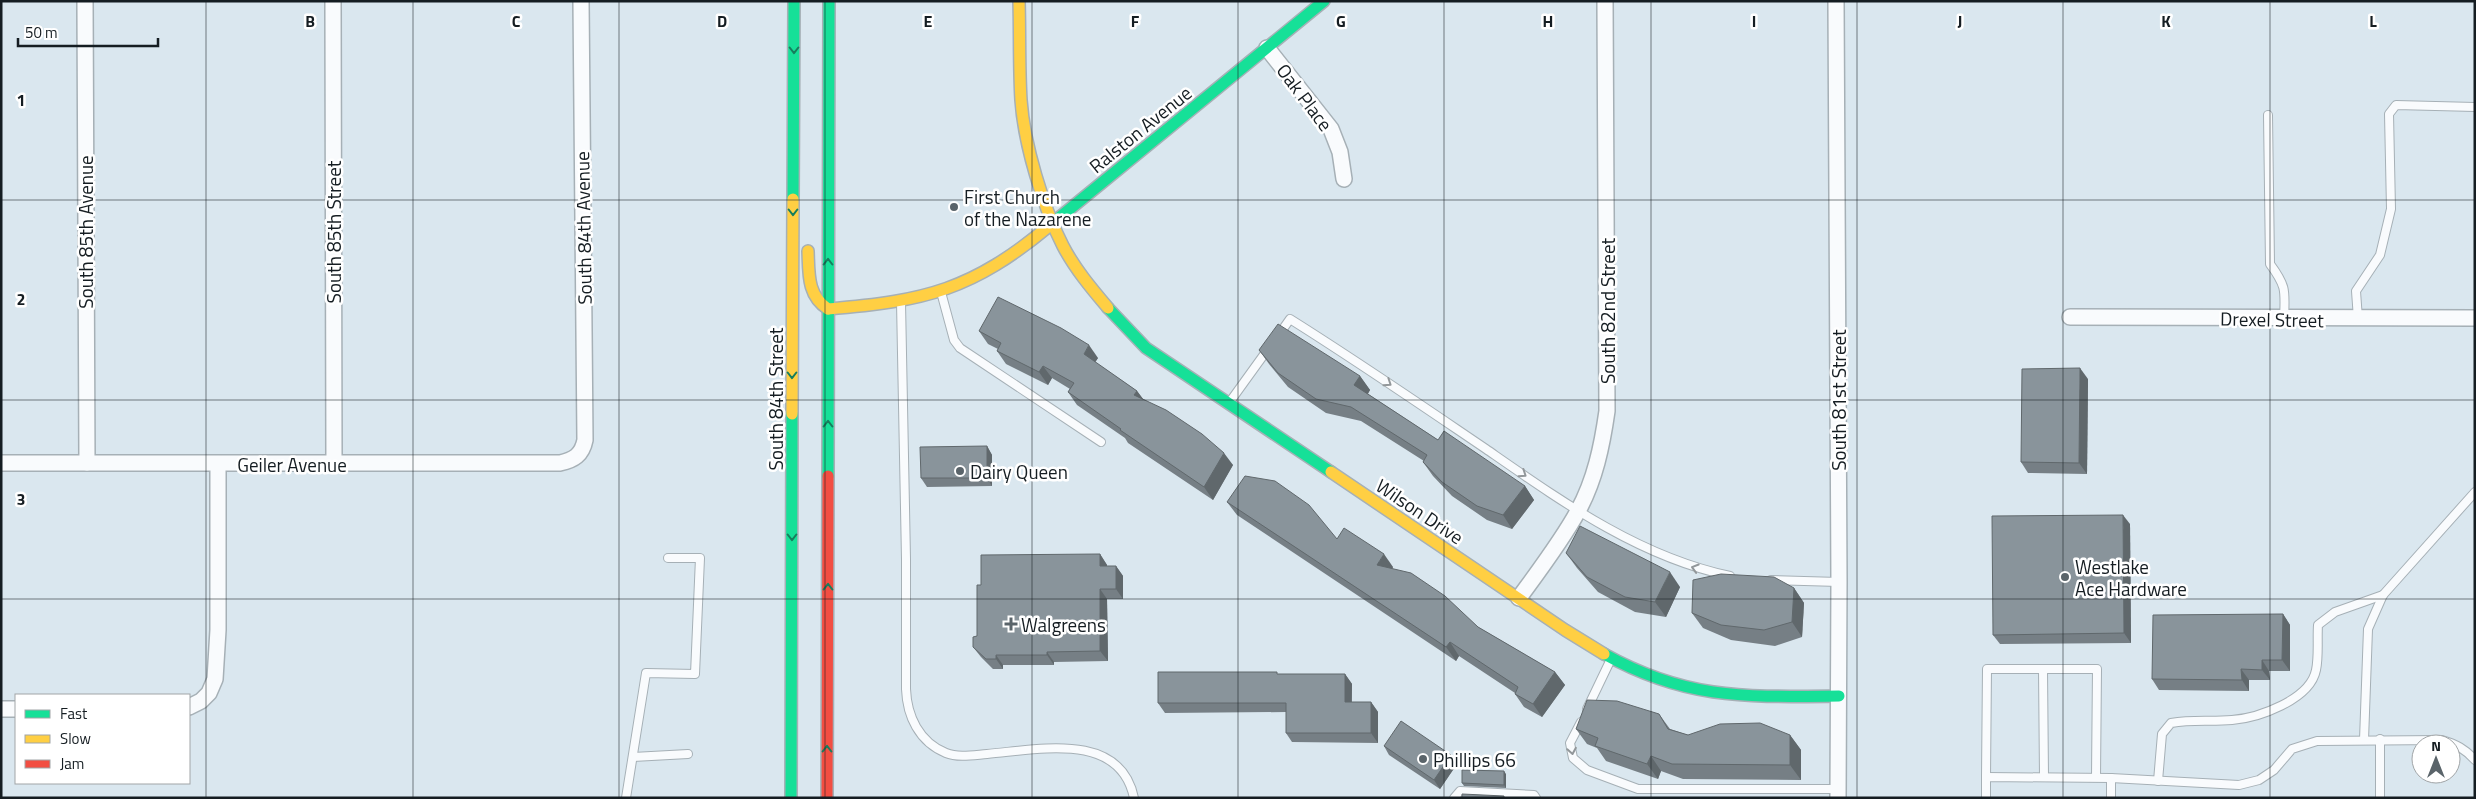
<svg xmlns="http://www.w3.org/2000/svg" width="2476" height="799" font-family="'Titillium Web',sans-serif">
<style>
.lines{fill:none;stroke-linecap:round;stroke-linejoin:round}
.lane-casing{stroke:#a6b0b6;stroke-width:10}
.street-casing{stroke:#a6b0b6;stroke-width:18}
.fast-casing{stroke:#a6b0b6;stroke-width:14}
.slow-casing{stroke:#a6b0b6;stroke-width:14}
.jam-casing{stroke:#a6b0b6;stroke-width:14}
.lane{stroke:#f9fbfd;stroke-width:8}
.street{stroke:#f9fbfd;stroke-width:15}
.fast{stroke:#16e098;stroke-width:11}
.slow{stroke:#ffcf43;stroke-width:11}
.jam{stroke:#f24e42;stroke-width:11}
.wall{fill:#767f85}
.shaded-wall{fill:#60686c}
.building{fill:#89949b;stroke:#60686c}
.oneway{stroke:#167e5d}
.oneway2{stroke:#92979a}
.grid{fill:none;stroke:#151d22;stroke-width:1;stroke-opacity:0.55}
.poi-dot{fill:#5a646a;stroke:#fff;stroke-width:2}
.labels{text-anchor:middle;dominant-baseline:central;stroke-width:5;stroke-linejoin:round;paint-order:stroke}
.street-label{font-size:19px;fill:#151d22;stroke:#fff}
.poi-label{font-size:19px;fill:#151d22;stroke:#fff;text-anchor:start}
.grid-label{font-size:16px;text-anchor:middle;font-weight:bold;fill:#151d22;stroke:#fff;stroke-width:5;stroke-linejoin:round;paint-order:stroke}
</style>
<rect width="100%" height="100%" fill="#dae7ef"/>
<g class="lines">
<g class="lane-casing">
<g id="lane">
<path d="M2268,115L2270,264C2287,287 2285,291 2284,319"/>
<path d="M941,292L954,340L960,348L1101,442"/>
<path d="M901,302L906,559V689C907,716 919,742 946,753C958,758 974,755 987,754C1036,750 1120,730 1134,798"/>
<path d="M2358,319L2356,291L2380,255L2391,209L2389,114L2396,105L2475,107"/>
<path d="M1278,336L1290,319C1357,361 1421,405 1486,449C1561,501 1639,557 1730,576"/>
<path d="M1229,403L1268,349"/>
<path d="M1771,580L1839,582"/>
<path d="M2043,669L2044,777"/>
<path d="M1587,709L1611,659"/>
<path d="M1581,722L1570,743L1573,758L1587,770L1638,789H1838"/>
<path d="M2380,739V798"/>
<path d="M2364,740L2368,629L2383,595L2475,492"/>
<path d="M633,757L688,754"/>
<path d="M1986,777L1987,669H2097L2096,777"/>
<path d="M2111,778V798"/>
<path d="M2158,781L2162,734L2171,723C2194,719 2210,722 2232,720C2258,718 2310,700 2316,670C2319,656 2317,639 2318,625L2335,612L2383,595"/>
<path d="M626,798L646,673L695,674L700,558H668"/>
<path d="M1454,798L1460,791L1534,795L1536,798"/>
<path d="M1986,798V777L2111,778L2239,785L2259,780L2274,770L2292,749L2317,741L2442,740C2456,744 2465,749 2475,760"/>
</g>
</g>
<g class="street-casing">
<g id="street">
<path d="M85,1L87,463"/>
<path d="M333,1L334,464"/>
<path d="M1836,1L1839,582L1838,798"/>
<path d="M1267,48L1331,129L1340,152L1344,179"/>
<path d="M2070,317L2475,318"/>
<path d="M1,463H560C574,460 582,455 585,440L581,1"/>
<path d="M1519,598C1538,572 1563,539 1578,511C1595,480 1602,446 1607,411L1605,1"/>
<path d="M189,707L201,701L209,693L215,679L218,630V464"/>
<path d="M1,709H16"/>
</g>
</g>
<g class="fast-casing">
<g id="fast">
<path d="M793,199L794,1"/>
<path d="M1049,226L1324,1"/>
<path d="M1108,308L1146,348L1331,472"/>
<path d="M828,476L829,1"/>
<path d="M1604,654C1687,700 1747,697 1839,696"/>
<path d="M791,798L792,414"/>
</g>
</g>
<g class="slow-casing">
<g id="slow">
<path d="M1019,1C1020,34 1019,67 1021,100C1024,144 1043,207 1063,246C1075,269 1092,289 1108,308"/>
<path d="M808,251C809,274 807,295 828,309"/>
<path d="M828,309C926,301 972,290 1049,226"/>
<path d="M792,414L793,199"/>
<path d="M1331,472L1565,630L1604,654"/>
</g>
</g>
<g class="jam-casing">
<path id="jam" d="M827,798L828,476"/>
</g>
<use href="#lane" class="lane"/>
<use href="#street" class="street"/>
<use href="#fast" class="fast"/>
<use href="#slow" class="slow"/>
<use href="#jam" class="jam"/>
</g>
<g class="wall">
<path d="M979,331L1098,358L1095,362L1137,391L1143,399L1233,465L1213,500L1128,443L1125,438L1077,405L1068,392L1070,389L1052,378L1048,385L1006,364L997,351L998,349L988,344Z"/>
<path d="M1259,350L1360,376L1370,390L1368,394L1438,440L1525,486L1534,500L1512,529L1487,520L1452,496L1433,476L1423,462L1424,461L1361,421L1326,413L1288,387L1269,364Z"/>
<path d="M2088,379L2087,474L2028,473L2021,462Z"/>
<path d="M987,446L992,455V486L927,487L921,478Z"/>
<path d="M1227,502L1393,567L1392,569L1478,627L1555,672L1565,685L1542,717L1524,707L1515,694V693L1459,656L1456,661L1237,515Z"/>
<path d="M2130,524L2131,643L2000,644L1993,635Z"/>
<path d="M1566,553L1680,587L1666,617L1635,612L1598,592L1577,568Z"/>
<path d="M1100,554L1107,565V566H1116L1123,576V599H1107L1108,661L1054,662V665H1003V669H993L981,657L973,647L977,636L981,585Z"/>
<path d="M1794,588L1804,603L1802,637L1775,646L1731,640L1703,628L1692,613Z"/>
<path d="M2283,614L2290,625V671H2269L2270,680H2249V691L2159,690L2152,679Z"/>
<path d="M1279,674H1345L1352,684V702H1371L1378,712V743L1292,742L1286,733V712L1165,713L1158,703Z"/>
<path d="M1659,714L1670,729L1688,735H1790L1801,750V780L1683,779L1661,771L1658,779L1606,761L1597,748L1587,744L1576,729Z"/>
<path d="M1384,746L1451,755L1457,764L1440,789L1389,755Z"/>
<path d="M1506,774V788L1464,786L1462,783Z"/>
</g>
<g class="shaded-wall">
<path d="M1089,345L1098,358L1092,367L1084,354Z"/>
<path d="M1043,366L1052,378L1048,385L1039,372Z"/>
<path d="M2080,368L2088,379L2087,474L2079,463Z"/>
<path d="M1360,376L1370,390L1364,399L1354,385Z"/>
<path d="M1137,391L1146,403L1134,395Z"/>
<path d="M987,446L992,455V486L987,478Z"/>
<path d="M1224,453L1233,465L1213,500L1204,487Z"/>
<path d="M1525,486L1534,500L1512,529L1503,515Z"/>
<path d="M2123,515L2130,524L2131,643L2124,633Z"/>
<path d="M1100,554L1107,565V576L1100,566Z"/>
<path d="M1384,554L1393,567L1386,578L1377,565Z"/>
<path d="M1116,566L1123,576V599L1116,589Z"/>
<path d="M1670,572L1680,587L1666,617L1655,602Z"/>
<path d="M1794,588L1804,603L1802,637L1792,622Z"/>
<path d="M1100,589L1107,599L1108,661L1100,651Z"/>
<path d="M2283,614L2290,625V671L2282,660Z"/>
<path d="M1450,642L1459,656L1456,661L1446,647Z"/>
<path d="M1047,652L1054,662V665L1047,655Z"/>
<path d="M996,655L1003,665V669L996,659Z"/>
<path d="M2262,660L2269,671L2270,680L2262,670Z"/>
<path d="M2241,669L2249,680V691L2242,680Z"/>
<path d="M1555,672L1565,685L1542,717L1533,704Z"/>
<path d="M1345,674L1352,684L1351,712L1345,702Z"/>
<path d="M1371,702L1378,712V743L1371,733Z"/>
<path d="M1790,735L1801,750V780L1790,765Z"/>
<path d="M1451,755L1457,764L1440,789L1434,780Z"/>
<path d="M1651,756L1661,771L1658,779L1647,764Z"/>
<path d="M1504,771L1506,774V788L1504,785Z"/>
</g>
<g class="building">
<path d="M998,297L1061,328L1089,345L1084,354L1137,391L1134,395L1166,410L1202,434L1224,453L1204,487L1120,430L1121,429L1068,392L1074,383L1043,366L1039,372L997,351L1001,343L979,331Z"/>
<path d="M1278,324L1360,376L1354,385L1438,440L1444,431L1525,486L1503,515L1477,506L1442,482L1423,462L1427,455L1351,407L1316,399L1278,373L1259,350Z"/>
<path d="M2080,368L2079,463L2021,462L2022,369Z"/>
<path d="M987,446V478H921L920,447Z"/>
<path d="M1245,476L1275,481L1309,505L1337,539L1344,528L1384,554L1377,565L1411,573L1445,596L1478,627L1555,672L1533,704L1515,694L1518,687L1450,642L1446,647L1227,502Z"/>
<path d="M2123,515L2124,633L1993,635L1992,516Z"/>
<path d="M1580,526L1670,572L1655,602L1625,597L1587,577L1566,553Z"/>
<path d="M1100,554V566H1116V589H1100V651L1047,652V655H996V659H986L973,647V637L977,636V585H981V555Z"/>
<path d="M1721,574L1774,577L1794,588L1792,622L1764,630L1721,625L1692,613L1693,580Z"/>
<path d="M2283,614L2282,660H2262V670L2241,669L2242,680L2152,679L2153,615Z"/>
<path d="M1158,672H1277V674H1345V702H1371V733H1286V703H1158Z"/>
<path d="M1587,700L1617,701L1659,714L1668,729L1688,735L1720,724L1760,723L1790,735V765L1672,764L1651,756L1647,764L1595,746L1598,738L1576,729Z"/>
<path d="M1401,721L1451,755L1434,780L1384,746Z"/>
<path d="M1462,770L1504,771V785L1462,783Z"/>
<path d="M1462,794L1504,796V798H1462Z"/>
</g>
<defs><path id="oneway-chevron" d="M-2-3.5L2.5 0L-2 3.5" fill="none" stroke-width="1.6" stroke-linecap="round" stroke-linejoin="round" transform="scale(1.25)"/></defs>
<g class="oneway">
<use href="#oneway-chevron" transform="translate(794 50) rotate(90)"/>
<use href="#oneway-chevron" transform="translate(793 212) rotate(90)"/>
<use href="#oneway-chevron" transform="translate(828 262) rotate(-90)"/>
<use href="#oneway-chevron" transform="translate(792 375) rotate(90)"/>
<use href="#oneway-chevron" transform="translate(828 424) rotate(-90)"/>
<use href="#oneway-chevron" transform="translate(792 537) rotate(90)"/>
<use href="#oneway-chevron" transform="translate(828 587) rotate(-90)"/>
<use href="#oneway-chevron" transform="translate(827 749) rotate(-90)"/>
</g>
<g class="oneway2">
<use href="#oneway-chevron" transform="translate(1388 383) rotate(34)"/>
<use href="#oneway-chevron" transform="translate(1523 474) rotate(34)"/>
<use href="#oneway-chevron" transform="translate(1695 568) rotate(-163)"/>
<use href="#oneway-chevron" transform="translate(1572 751) rotate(80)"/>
</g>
<path class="grid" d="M206,1V798M413,1V798M619,1V798M825,1V798M1032,1V798M1238,1V798M1444,1V798M1651,1V798M1857,1V798M2063,1V798M2270,1V798M1,200H2475M1,400H2475M1,599H2475"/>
<g class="poi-dot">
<circle cx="954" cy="207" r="5"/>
<circle cx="960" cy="471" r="5"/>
<circle cx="2065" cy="577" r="5"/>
<path d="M1008.5 616.5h5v5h5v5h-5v5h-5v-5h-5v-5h5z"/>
<circle cx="1423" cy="759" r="5"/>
</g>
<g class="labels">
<g class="street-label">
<text transform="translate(1305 97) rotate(53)">Oak Place</text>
<text transform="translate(1140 129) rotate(-39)">Ralston Avenue</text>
<text transform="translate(583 228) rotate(-91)">South 84th Avenue</text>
<text transform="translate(85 232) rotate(-90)">South 85th Avenue</text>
<text transform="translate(333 232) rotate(-90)">South 85th Street</text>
<text transform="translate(1607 311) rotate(-90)">South 82nd Street</text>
<text transform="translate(2272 319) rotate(1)">Drexel Street</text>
<text transform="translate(775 399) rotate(-90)">South 84th Street</text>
<text transform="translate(1838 400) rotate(-90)">South 81st Street</text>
<text x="292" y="464">Geiler Avenue</text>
<text transform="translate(1420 511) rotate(34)">Wilson Drive</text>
</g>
<g class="poi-label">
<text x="964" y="196">First Church<tspan x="964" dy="22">of the Nazarene</tspan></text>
<text x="970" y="471">Dairy Queen</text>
<text x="2075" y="566">Westlake<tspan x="2075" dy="22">Ace Hardware</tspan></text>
<text x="1021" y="624">Walgreens</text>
<text x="1433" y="759">Phillips 66</text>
</g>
</g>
<g class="grid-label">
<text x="310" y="27">B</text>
<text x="516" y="27">C</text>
<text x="722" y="27">D</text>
<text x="928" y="27">E</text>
<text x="1135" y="27">F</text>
<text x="1341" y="27">G</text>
<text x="1548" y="27">H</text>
<text x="1754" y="27">I</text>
<text x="1960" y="27">J</text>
<text x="2166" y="27">K</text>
<text x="2373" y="27">L</text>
<text x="21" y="106">1</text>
<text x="21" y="305">2</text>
<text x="21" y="505">3</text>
</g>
<rect width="2476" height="799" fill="none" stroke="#151d22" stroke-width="5"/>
<rect x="15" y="694" width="175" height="90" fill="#ffffff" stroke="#a1a5a7"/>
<rect x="25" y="710" width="25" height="8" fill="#16e098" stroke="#a1a5a7"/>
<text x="60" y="719" font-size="15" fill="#151d22">Fast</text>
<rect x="25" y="735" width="25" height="8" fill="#ffcf43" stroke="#a1a5a7"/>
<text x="60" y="744" font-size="15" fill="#151d22">Slow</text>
<rect x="25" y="760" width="25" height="8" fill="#f24e42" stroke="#a1a5a7"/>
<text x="60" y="769" font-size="15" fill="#151d22">Jam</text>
<g transform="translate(2436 759)"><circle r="24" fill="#ffffff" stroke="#a1a5a7"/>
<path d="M0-4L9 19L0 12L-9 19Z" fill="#5a646a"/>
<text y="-8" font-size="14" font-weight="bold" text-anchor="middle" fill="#151d22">N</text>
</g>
<path d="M18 38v8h140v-8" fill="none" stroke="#151d22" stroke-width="2.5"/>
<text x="25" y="38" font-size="15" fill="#151d22" stroke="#ffffff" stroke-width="4" paint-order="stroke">50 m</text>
</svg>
